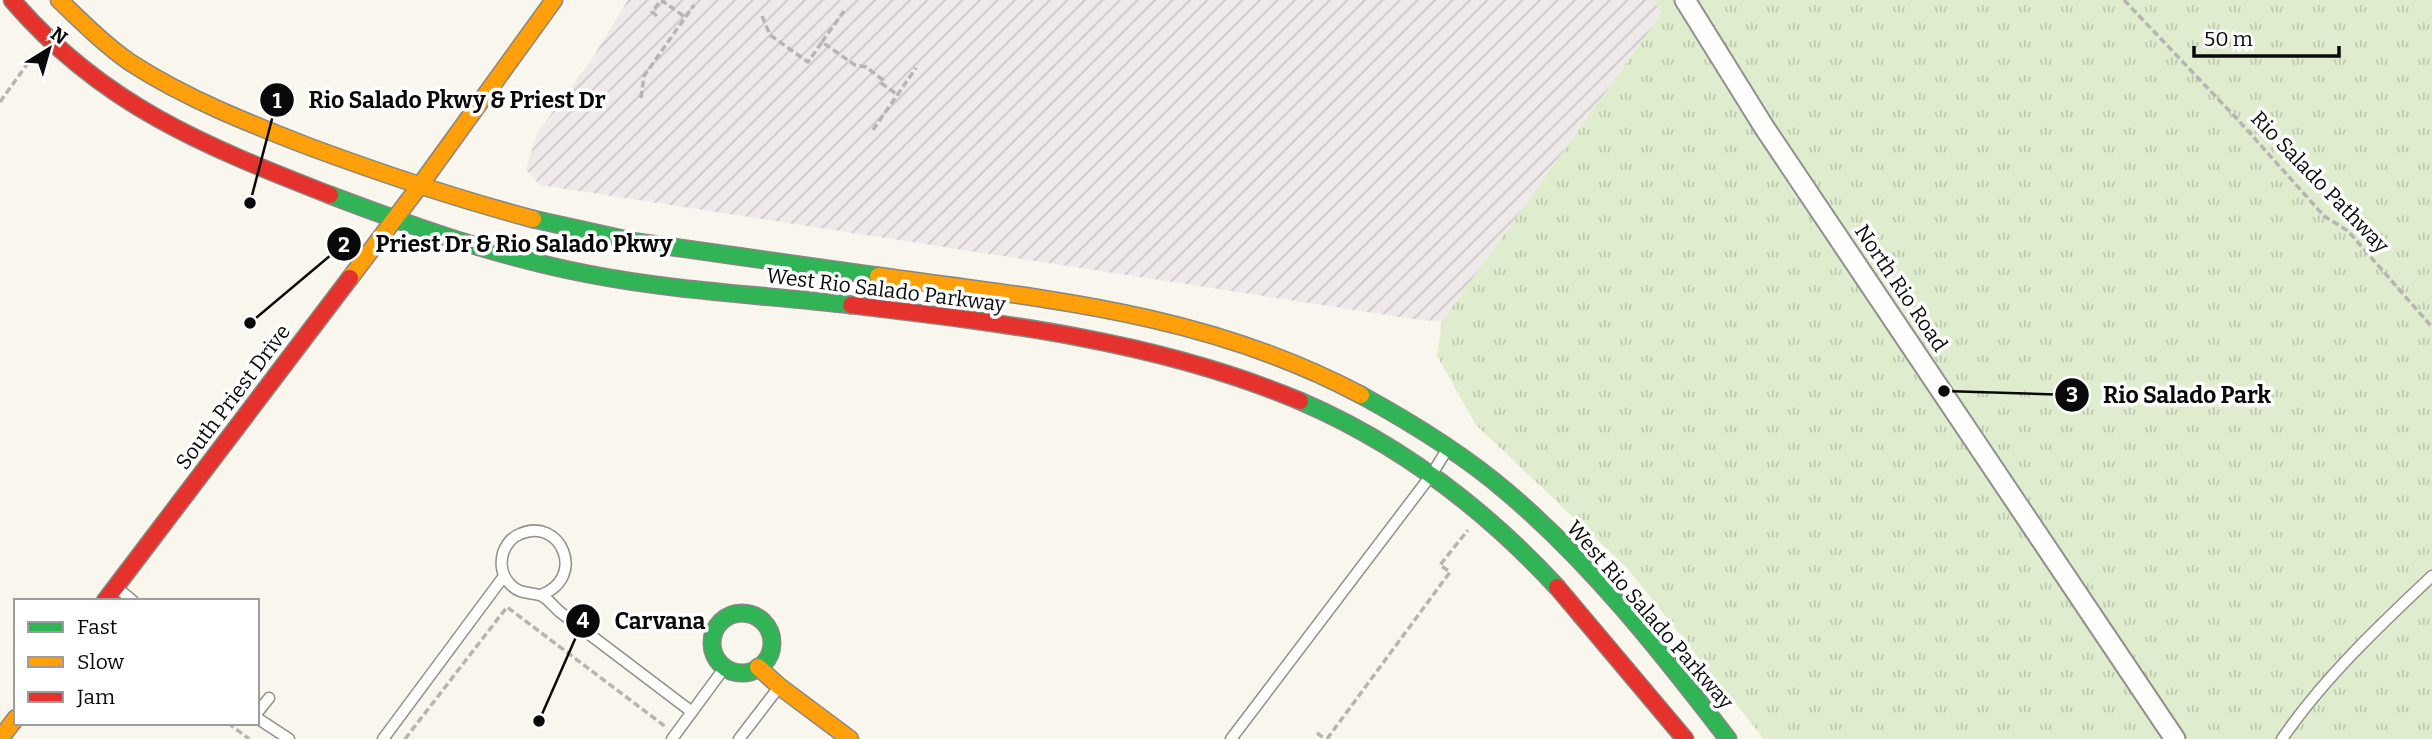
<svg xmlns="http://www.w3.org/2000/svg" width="2432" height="739" font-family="Bitter,serif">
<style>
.industrial{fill:url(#industrial-furrows)}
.park{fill:url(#park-tufts)}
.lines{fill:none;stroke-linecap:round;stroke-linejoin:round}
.lane-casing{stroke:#91908c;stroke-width:13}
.street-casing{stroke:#91908c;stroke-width:23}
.fast-casing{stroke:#878682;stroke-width:19}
.slow-casing{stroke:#878682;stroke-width:19}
.jam-casing{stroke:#878682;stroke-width:19}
.path{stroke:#b6b5b4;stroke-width:3.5;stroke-dasharray:7 3.5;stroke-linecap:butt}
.lane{stroke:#fefefc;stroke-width:10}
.street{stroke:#fefefc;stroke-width:19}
.fast{stroke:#30b455;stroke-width:16}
.slow{stroke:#ff9f0a;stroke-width:16}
.jam{stroke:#e5322d;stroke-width:16}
.labels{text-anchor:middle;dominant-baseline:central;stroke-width:7;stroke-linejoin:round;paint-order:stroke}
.street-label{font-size:21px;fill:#090909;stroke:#fff}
.leader{fill:none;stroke:#090909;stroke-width:2.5}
.callout-dot{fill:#090909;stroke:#fff;stroke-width:2.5}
.mark-label{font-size:21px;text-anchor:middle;font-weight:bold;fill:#fff}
.callout-label{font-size:23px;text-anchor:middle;font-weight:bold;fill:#090909;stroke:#fff;stroke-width:7;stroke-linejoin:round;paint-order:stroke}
</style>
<defs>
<pattern id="industrial-furrows" width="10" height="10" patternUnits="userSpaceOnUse" patternTransform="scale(1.75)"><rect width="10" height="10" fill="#efe9ea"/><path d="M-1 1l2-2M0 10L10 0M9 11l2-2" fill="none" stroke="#ccc6c7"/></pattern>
<pattern id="park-tufts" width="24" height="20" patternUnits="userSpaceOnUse" patternTransform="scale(1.75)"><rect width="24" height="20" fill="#dfecce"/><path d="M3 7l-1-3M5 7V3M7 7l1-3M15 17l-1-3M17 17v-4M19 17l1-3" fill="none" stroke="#bec9b0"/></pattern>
</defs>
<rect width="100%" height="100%" fill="#f8f6ed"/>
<path class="industrial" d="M628,0H1653L1662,13L1442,321L1420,320L540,185L526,170L537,133L592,59Z"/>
<path class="park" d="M1653,0H2432V739H1764L1627,568L1476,425L1437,356L1442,321L1662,13Z"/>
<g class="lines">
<g class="lane-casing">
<g id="lane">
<path d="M116,587L133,601"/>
<path d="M541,595C588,577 560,516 520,534C512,537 506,545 503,553C500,564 502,576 510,584C519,594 528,592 539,595C546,596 554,607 560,612L692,712"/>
<path d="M257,713L269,698"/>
<path d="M257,718L289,739"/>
<path d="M383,739L504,576"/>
<path d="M672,739L725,667"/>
<path d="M739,739L779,687"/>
<path d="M1231,739L1432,474L1448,448"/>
<path d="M2282,739C2323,679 2379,626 2432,576"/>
</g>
</g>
<g class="street-casing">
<path id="street" d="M1685,0L1764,127L2175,739"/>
</g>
<g class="fast-casing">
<g id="fast">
<path d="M330,195C414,227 499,257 588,274C675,291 764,295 851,305"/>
<path d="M533,219L637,242L878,276"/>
<path d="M1361,395C1412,423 1463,454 1507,492C1592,564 1661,652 1728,739"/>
<path d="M1300,401C1400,444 1483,507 1557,587"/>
<circle cx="742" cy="643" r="30"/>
</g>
</g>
<g class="slow-casing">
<g id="slow">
<path d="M59,0C82,22 105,45 131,63C187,99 248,123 310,147C383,174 458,199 533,219"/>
<path d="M878,276C1047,299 1207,313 1361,395"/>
<path d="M350,278L421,184L554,0"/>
<path d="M758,667L779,686L850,739"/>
<path d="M0,739L16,718"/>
</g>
</g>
<g class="jam-casing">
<g id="jam">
<path d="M12,0C102,105 205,146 330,195"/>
<path d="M851,305C1003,323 1158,341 1300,401"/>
<path d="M1557,587L1685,739"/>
<path d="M105,601L350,278"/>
</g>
</g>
<g class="path">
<path d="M2124,0L2239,121L2324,216L2348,231L2432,327"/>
<path d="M657,16L652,12L661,0L685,17"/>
<path d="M762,16L770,35L808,62L822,42L855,65L866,67L883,80L881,83L898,95"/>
<path d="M822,42L844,11"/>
<path d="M641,98L644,76L694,5"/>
<path d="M0,102L30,60"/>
<path d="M873,130L916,68"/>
<path d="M228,723L249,739"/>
<path d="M1317,733L1325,739"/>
<path d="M405,739L507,607L666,727"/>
<path d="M1327,739L1450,572L1440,565L1468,530"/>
</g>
<use href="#lane" class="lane"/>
<use href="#street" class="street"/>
<use href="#fast" class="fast"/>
<use href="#slow" class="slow"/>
<use href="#jam" class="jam"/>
</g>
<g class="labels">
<g class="street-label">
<text transform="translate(2320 182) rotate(46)">Rio Salado Pathway</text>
<text transform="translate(1901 288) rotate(56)">North Rio Road</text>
<text transform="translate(886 290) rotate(7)">West Rio Salado Parkway</text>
<text transform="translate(233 397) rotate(-53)">South Priest Drive</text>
<text transform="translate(1650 615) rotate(49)">West Rio Salado Parkway</text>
</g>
</g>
<path class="leader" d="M250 203L277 100M250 323L344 244M1944 391L2072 395M539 721L583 621"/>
<g class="callout-dot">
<circle cx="250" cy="203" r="7"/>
<circle cx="250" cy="323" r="7"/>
<circle cx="1944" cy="391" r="7"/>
<circle cx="539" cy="721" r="7"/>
<circle cx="277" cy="100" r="18"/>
<circle cx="344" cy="244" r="18"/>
<circle cx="2072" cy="395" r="18"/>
<circle cx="583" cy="621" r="18"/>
</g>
<g class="mark-label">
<text x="277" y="108">1</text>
<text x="344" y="252">2</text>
<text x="2072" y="402">3</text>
<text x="583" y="628">4</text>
</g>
<g class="callout-label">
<text x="457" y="108">Rio Salado Pkwy &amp; Priest Dr</text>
<text x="524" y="252">Priest Dr &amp; Rio Salado Pkwy</text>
<text x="2187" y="403">Rio Salado Park</text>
<text x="660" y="629">Carvana</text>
</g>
<rect x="14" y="599" width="245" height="126" fill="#ffffff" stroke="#9d9d9d" stroke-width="2"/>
<rect x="28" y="622" width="35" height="10" fill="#30b455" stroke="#9d9d9d" stroke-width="2"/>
<text x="77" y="634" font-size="21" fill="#090909">Fast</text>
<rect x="28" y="657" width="35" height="10" fill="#ff9f0a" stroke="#9d9d9d" stroke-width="2"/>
<text x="77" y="669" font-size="21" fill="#090909">Slow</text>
<rect x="28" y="692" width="35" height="10" fill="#e5322d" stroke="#9d9d9d" stroke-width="2"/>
<text x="77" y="704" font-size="21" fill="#090909">Jam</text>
<g transform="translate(49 49) rotate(37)" stroke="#ffffff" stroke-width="5" paint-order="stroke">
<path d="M0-5L12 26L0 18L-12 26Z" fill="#090909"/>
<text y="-10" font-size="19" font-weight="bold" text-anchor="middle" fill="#090909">N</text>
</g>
<path d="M2194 46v10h145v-10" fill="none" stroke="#090909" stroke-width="3.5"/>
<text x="2204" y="46" font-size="21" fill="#090909" stroke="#ffffff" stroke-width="5" paint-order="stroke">50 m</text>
</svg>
